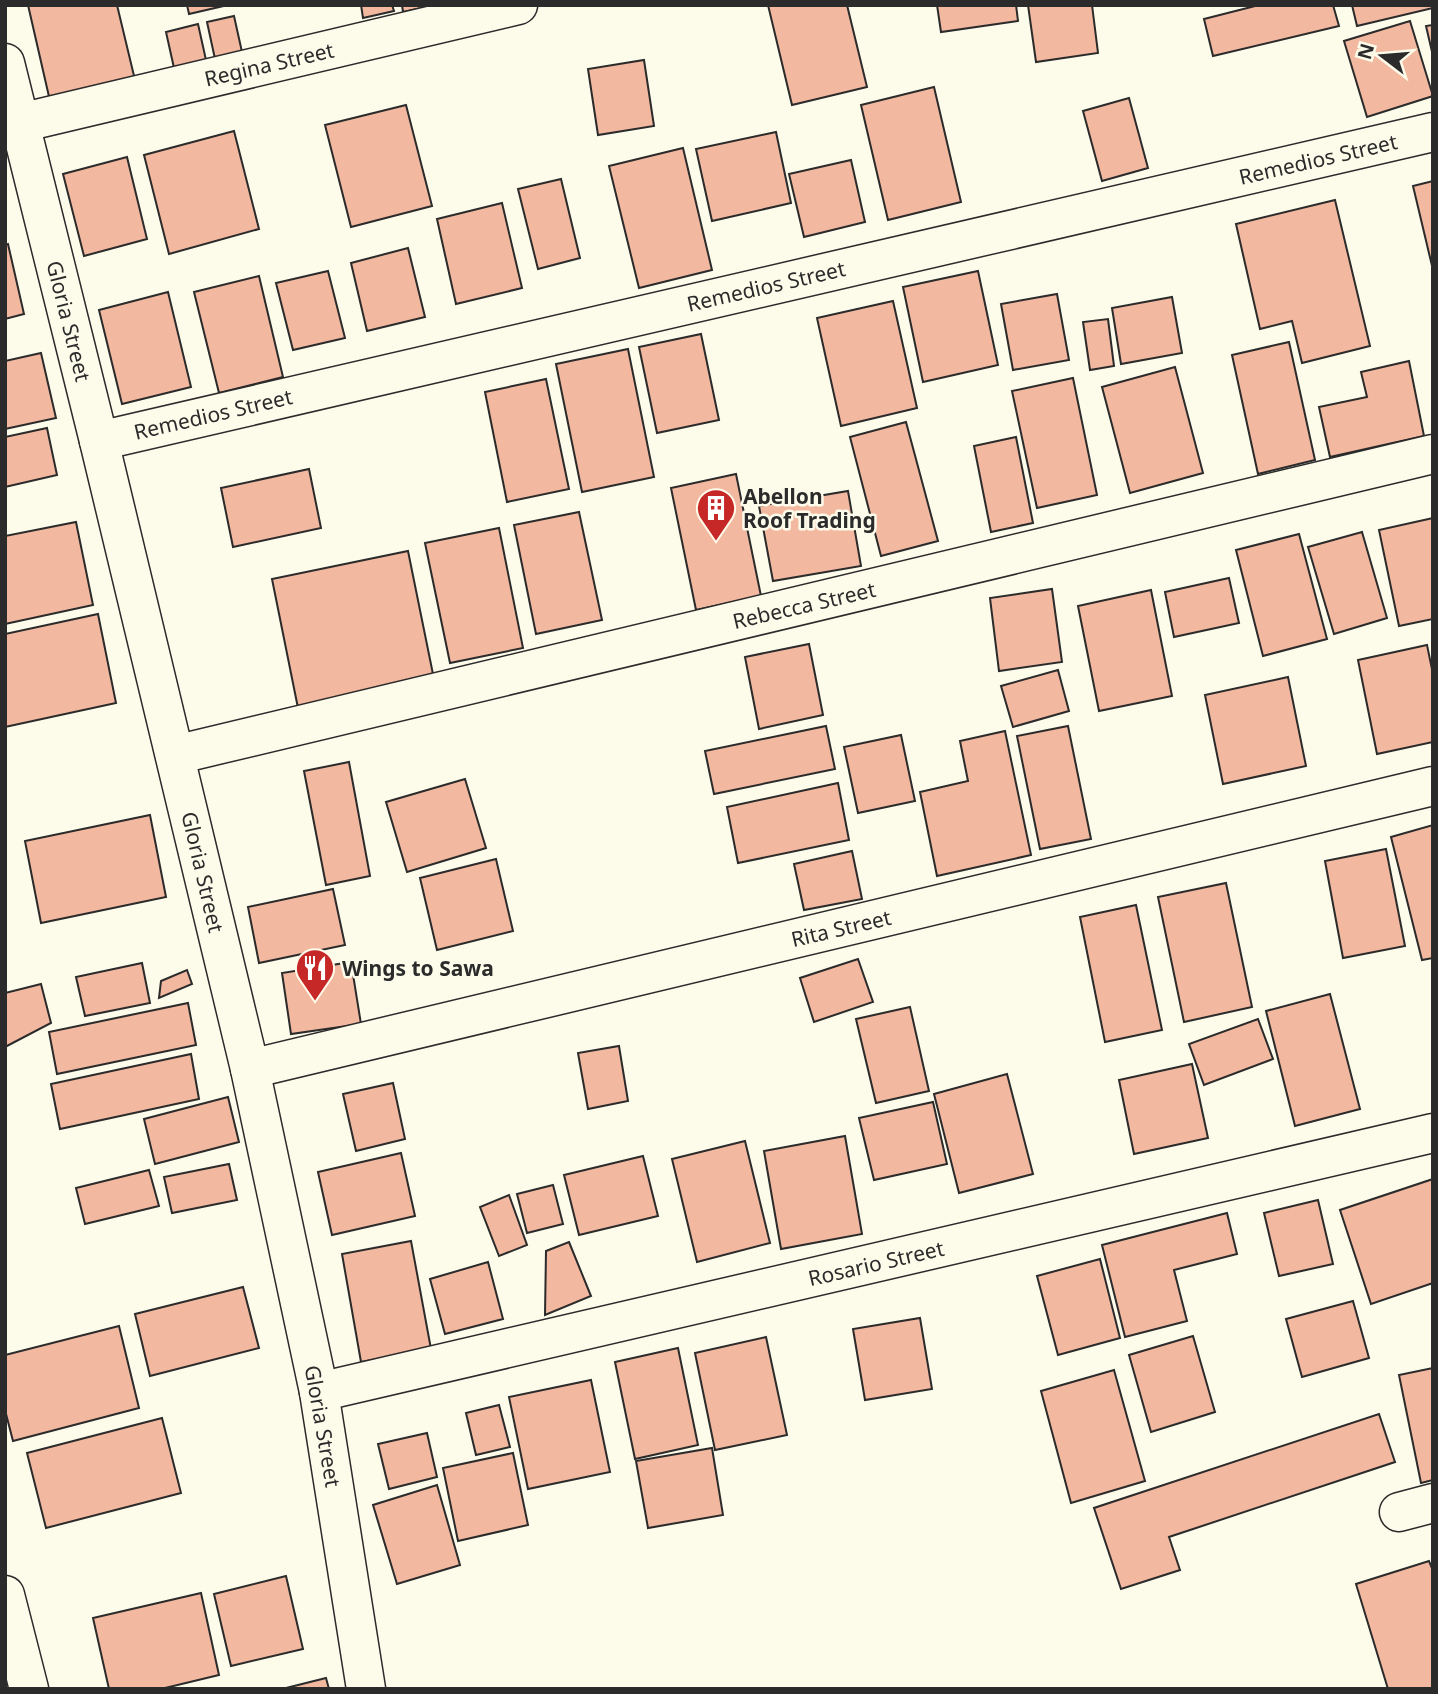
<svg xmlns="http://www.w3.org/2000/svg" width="1438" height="1694" font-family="'Noto Sans',sans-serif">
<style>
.building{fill:#f2b8a0;stroke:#2b2b2b;stroke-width:2}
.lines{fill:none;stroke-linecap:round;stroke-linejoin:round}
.minor-casing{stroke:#2b2b2b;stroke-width:41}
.tertiary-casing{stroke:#2b2b2b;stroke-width:41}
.minor{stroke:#fdfbea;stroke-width:38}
.tertiary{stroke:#fdfbea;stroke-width:38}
.labels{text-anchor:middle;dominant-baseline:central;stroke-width:5;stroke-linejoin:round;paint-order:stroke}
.street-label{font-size:21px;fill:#2b2b2b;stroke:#fdfbea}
.poi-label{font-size:21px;font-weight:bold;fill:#2b2b2b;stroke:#fdfbea;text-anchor:start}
</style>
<rect width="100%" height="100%" fill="#fdfbea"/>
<g class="building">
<path d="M28,5H117L135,80L50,101Z"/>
<path d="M187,5H228L189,14Z"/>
<path d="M361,5H392L394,11L363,18Z"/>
<path d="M402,5H435L403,12Z"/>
<path d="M768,5H847L867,87L792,105Z"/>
<path d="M937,5H1016L1018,21L941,32Z"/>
<path d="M1028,5H1092L1098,53L1036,62Z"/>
<path d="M1259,5H1333L1339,26L1213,56L1204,19Z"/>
<path d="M1352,5H1433V8L1357,26Z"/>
<path d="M234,16L242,52L215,59L207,22Z"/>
<path d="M1410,21L1433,96L1367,117L1344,41Z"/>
<path d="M198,24L206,60L174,68L166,32Z"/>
<path d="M1433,25V56L1426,26Z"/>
<path d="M644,60L654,126L598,135L588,69Z"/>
<path d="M934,87L961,202L888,220L861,105Z"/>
<path d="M1129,98L1148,168L1102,181L1083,111Z"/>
<path d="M406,105L432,206L351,227L325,125Z"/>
<path d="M234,131L259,229L169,254L144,155Z"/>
<path d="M776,132L791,203L712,221L696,149Z"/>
<path d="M683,148L712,270L639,288L609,166Z"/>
<path d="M127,157L147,239L84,256L63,174Z"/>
<path d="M851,160L865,222L804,237L789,174Z"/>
<path d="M561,179L580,258L538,269L518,189Z"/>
<path d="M1433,181V270L1413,186Z"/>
<path d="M1335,200L1370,346L1302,363L1292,321L1260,329L1236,224Z"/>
<path d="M502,203L522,288L456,304L437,219Z"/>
<path d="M8,244L24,314L5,319V245Z"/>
<path d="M408,248L425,317L367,331L351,263Z"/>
<path d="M328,271L345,338L293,350L276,283Z"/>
<path d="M978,271L998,365L923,382L903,287Z"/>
<path d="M259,276L283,377L219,393L194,292Z"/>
<path d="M168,292L191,387L122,404L99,310Z"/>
<path d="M1057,294L1069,360L1013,370L1001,304Z"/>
<path d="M1172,297L1182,353L1121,364L1112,308Z"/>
<path d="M893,301L917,408L841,426L817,318Z"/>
<path d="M1108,319L1114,366L1090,370L1083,322Z"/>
<path d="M701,334L719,420L657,433L639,347Z"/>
<path d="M1289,342L1315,460L1258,474L1232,355Z"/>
<path d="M628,349L654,477L582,492L556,364Z"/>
<path d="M41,353L56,418L5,429V361Z"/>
<path d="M1409,361L1424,436L1330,457L1319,407L1367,397L1361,372Z"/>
<path d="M1175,367L1203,473L1130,493L1102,387Z"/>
<path d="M1073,378L1097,495L1037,508L1012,391Z"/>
<path d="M546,379L569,489L507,502L485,392Z"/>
<path d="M906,422L938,541L881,556L850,437Z"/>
<path d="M47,428L57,475L5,487V437Z"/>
<path d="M1016,437L1033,523L991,532L974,446Z"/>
<path d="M309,469L321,528L233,547L221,488Z"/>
<path d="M736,474L761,596L696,610L671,488Z"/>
<path d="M848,491L861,566L773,581L759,506Z"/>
<path d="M579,512L602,620L536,634L514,525Z"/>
<path d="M1433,518V619L1399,626L1379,530Z"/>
<path d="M76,522L93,605L5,624V536Z"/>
<path d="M499,528L523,648L450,663L425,543Z"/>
<path d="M1362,532L1387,618L1334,634L1308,547Z"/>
<path d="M1299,534L1327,639L1263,656L1236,550Z"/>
<path d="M408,551L435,684L299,713L272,579Z"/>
<path d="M1229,578L1239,623L1174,637L1165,592Z"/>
<path d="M1052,589L1062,662L999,671L990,598Z"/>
<path d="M1151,590L1172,696L1099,711L1078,606Z"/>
<path d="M98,614L116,703L5,727V634Z"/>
<path d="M809,644L823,715L759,729L745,657Z"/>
<path d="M1427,645L1433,674V742L1377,754L1358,660Z"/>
<path d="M1058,670L1069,711L1013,727L1001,686Z"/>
<path d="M1288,677L1306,766L1223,784L1205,695Z"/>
<path d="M826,726L835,769L714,794L705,751Z"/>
<path d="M1068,726L1091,839L1040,849L1017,736Z"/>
<path d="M1005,731L1031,855L937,876L920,792L968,781L960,741Z"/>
<path d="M901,735L915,801L858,813L844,747Z"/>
<path d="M349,762L370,876L326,885L304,771Z"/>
<path d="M465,779L486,848L407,872L386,802Z"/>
<path d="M838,783L849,840L738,863L727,807Z"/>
<path d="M150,815L166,897L41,923L25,841Z"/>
<path d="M1433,825V958L1422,960L1391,837Z"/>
<path d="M1386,849L1405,946L1343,958L1325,861Z"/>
<path d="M852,851L862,899L804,910L794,864Z"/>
<path d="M496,859L513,931L437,950L420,878Z"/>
<path d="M1226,883L1252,1007L1184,1022L1158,897Z"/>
<path d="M333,889L345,945L259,963L248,907Z"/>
<path d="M1136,905L1162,1030L1105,1042L1080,917Z"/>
<path d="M858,959L873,1002L814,1022L800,978Z"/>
<path d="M351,962L361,1024L291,1034L282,973Z"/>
<path d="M142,963L150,1003L85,1016L76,977Z"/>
<path d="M187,970L192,984L159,998L161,981Z"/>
<path d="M41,984L51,1023L5,1047V993Z"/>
<path d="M1330,994L1360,1109L1295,1126L1266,1011Z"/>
<path d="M188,1003L196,1045L57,1074L49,1032Z"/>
<path d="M910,1007L929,1091L876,1103L856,1019Z"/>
<path d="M1258,1019L1273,1059L1204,1085L1189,1044Z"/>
<path d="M619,1046L628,1101L588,1109L578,1053Z"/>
<path d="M191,1054L199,1099L60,1129L51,1084Z"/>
<path d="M1192,1064L1208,1138L1134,1154L1119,1080Z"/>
<path d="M1007,1074L1033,1174L959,1193L934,1094Z"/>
<path d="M393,1083L405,1139L356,1151L343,1094Z"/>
<path d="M228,1097L239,1142L155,1164L144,1119Z"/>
<path d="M933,1102L947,1164L874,1180L859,1118Z"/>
<path d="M845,1136L862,1234L781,1249L764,1151Z"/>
<path d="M745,1141L770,1243L697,1262L672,1159Z"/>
<path d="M401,1153L415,1216L332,1235L318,1172Z"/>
<path d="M643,1156L658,1216L579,1235L564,1175Z"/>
<path d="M229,1164L237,1200L172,1213L164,1177Z"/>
<path d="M149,1170L159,1206L85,1224L76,1188Z"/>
<path d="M1433,1179V1283L1371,1304L1340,1210Z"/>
<path d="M553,1185L563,1224L527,1233L517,1194Z"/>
<path d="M509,1195L527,1245L499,1256L480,1207Z"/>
<path d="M1318,1200L1333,1264L1279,1276L1264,1213Z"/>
<path d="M1227,1213L1237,1254L1174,1270L1187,1321L1125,1337L1102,1245Z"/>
<path d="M411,1241L431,1349L361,1362L342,1254Z"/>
<path d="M569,1242L591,1296L545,1315L546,1251Z"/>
<path d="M1100,1259L1120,1338L1058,1355L1037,1276Z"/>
<path d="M488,1262L503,1319L445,1334L430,1279Z"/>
<path d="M243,1287L259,1348L150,1376L135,1314Z"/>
<path d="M1353,1301L1369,1358L1302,1377L1286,1319Z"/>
<path d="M920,1318L932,1389L865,1400L853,1329Z"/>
<path d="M119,1326L139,1408L13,1441L5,1410V1355Z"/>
<path d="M1193,1336L1215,1412L1151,1432L1129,1355Z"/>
<path d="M766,1337L787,1435L715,1450L695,1353Z"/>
<path d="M678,1348L698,1445L635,1459L615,1362Z"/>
<path d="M1433,1368V1480L1421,1483L1399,1375Z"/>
<path d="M1114,1370L1145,1481L1071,1503L1041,1391Z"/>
<path d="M591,1380L610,1472L528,1489L509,1397Z"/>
<path d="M499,1405L510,1447L476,1455L466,1413Z"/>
<path d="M1379,1414L1395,1462L1169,1537L1180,1570L1121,1589L1094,1508Z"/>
<path d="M162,1418L181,1493L46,1528L27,1453Z"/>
<path d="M427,1433L437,1477L389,1489L378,1444Z"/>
<path d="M712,1448L723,1515L648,1528L636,1461Z"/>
<path d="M513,1453L528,1525L458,1541L443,1468Z"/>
<path d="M437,1485L460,1565L397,1584L373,1505Z"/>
<path d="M1429,1561L1433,1571V1689H1388L1356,1584Z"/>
<path d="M286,1576L303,1649L231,1666L214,1594Z"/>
<path d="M201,1593L219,1675L161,1689H109L93,1618Z"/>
<path d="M326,1678L329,1689H282Z"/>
</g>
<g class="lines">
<g class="minor-casing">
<g id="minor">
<path d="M5,63L99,441L250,1069L319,1392L366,1689"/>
<path d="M20,123L518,5"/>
<path d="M99,441L1433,132"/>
<path d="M175,755L1433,454"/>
<path d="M250,1069L1433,786"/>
<path d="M319,1392L1433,1133"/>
<path d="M1399,1512L1433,1503"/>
</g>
</g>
<g class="tertiary-casing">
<path id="tertiary" d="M5,1595L29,1689"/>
</g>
<use href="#minor" class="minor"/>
<use href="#tertiary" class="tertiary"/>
</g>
<defs>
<g id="building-pin" transform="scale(2.0125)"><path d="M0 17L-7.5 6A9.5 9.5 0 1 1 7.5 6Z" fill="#c62828" stroke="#fdfbea"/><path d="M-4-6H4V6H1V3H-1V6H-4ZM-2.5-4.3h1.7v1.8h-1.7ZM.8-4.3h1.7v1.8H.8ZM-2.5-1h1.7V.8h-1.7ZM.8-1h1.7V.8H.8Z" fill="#fff"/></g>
<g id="restaurant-pin" transform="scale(2.0125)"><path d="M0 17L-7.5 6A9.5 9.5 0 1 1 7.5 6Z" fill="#c62828" stroke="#fdfbea"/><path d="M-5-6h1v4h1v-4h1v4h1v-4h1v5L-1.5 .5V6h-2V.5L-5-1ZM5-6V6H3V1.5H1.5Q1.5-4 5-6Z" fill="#fff"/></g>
</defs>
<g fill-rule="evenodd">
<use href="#building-pin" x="716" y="508"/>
<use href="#restaurant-pin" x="315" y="968"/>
</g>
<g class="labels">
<g class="street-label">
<text transform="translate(269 64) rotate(-13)">Regina Street</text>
<text transform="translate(1318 159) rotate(-13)">Remedios Street</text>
<text transform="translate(766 286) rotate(-13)">Remedios Street</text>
<text transform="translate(69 321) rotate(76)">Gloria Street</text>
<text transform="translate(213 414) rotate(-13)">Remedios Street</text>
<text transform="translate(804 605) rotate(-13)">Rebecca Street</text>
<text transform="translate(203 872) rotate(77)">Gloria Street</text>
<text transform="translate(841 928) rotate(-13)">Rita Street</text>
<text transform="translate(876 1263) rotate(-13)">Rosario Street</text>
<text transform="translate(323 1426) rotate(80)">Gloria Street</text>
</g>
<g class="poi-label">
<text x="743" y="496">Abellon<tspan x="743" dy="24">Roof Trading</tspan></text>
<text x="342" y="968">Wings to Sawa</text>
</g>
</g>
<rect width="1438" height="1694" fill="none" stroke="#2b2b2b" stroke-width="14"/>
<g transform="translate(1382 56) rotate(286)" stroke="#fdfbea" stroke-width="5" paint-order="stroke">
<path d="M0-5L12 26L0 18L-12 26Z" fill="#2b2b2b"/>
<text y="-10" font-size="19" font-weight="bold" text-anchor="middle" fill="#2b2b2b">N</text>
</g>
</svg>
